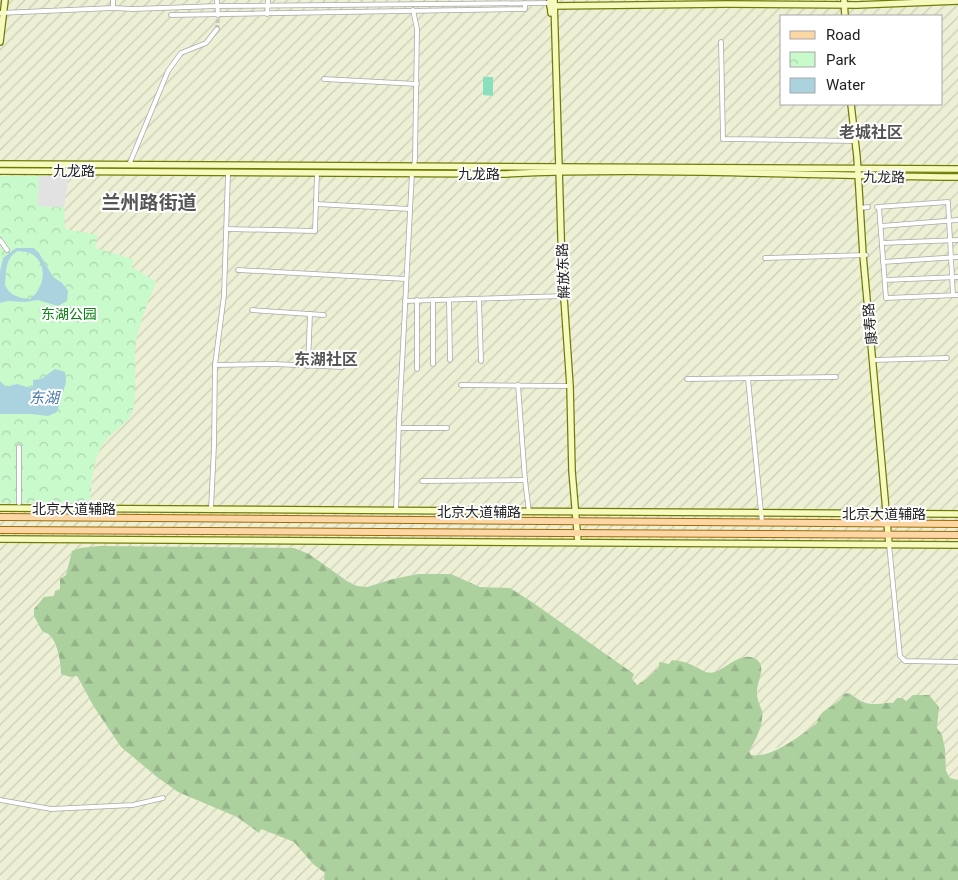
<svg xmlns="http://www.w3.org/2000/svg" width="958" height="880" font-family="Roboto,'Noto Sans SC',sans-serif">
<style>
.farmland{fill:url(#farmland-furrows);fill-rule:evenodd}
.forest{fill:url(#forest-firs)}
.park{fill:url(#park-crowns)}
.pitch{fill:#88e0be}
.parking{fill:#e2e2e2}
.water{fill:#aad3df;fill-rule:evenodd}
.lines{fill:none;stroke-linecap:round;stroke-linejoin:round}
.street-tunnel{stroke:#c8c6c1;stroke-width:4;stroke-dasharray:4 2;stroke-linecap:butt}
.street-casing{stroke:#a9a9a9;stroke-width:5.5}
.secondary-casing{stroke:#707d05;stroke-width:8}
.primary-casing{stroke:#a06b00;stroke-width:8}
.street{stroke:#fff;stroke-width:4}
.secondary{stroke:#f7fabf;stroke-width:5.5}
.primary{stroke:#fcd6a4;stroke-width:6}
.labels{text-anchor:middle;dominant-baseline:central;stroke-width:4;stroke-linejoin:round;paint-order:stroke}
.street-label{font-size:14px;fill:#222;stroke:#fff}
.park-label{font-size:14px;fill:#0c8416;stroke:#fff}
.water-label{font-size:15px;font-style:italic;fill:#4a7aab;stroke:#fff}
.quarter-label{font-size:16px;font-weight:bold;fill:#555;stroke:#fff}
.district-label{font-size:19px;font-weight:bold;fill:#555;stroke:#fff}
</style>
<defs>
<pattern id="farmland-furrows" width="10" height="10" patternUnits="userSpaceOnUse" patternTransform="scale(1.25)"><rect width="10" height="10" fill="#eef0d5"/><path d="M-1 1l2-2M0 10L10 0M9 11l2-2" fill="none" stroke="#ccceb7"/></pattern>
<pattern id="forest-firs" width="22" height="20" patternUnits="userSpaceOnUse" patternTransform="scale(1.25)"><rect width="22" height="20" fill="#add19e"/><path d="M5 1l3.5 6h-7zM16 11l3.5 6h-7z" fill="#95b388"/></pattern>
<pattern id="park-crowns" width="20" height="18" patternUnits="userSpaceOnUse" patternTransform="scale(1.25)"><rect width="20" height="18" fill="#c8facc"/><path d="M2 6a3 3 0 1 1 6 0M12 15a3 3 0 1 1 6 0" fill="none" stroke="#acd6af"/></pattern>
</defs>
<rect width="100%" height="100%" fill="#f2efe9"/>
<path class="farmland" d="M0,0H958V780L950,778L946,771L945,749L937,728L939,707L929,695H913L906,701L875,704L858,699L849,693L841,701L826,709L817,723L791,742L765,753L756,756L750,755L749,751L753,744L762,711L757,700L756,691L759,682L750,657L732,662L716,672L708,673L696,666L659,663V667L646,679L637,685L632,679L634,674L532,602L510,588L480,587L451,574H418L393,579L367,587L357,586L294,548L88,547L72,551L66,575L60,590L54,596L39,625L42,631L49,634L53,639L61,663L76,676L109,730L121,747L157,777L200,802L218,808L237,817L259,833L261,828L294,842L313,864L325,873V880H0ZM782,16H942V104H782Z"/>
<path class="forest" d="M99,546L294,548L309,554L347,581L357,586L367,587L393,579L418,574H451L480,587L510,588L532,602L634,674L632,679L637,685L646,679L659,667V662L669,664L672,660C680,661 687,662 694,666C702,669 706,675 715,672C726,668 740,652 754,658C769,665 756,682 757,693C757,700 760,705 762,711C764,724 756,740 749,751L751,755C771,759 801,735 817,723C820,707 838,707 844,694L849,693C857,699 866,705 876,704C882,704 887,702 893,703L897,698H902L906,701L913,695H929L939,707L937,728L942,735L945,749L946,771L950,778L958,780V880H324L325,873L313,864L294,842L261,829L259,833L237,817L178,792L157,777L121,747L94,707L77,676L70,677L61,674C61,664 58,646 52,638C50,634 46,633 42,631L34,616V609L44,597L54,596L55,591L60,589V579L66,575L72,551L80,548Z"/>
<path class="park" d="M0,176H39L38,206L64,207L65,229L98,235L95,248L133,259L132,267L156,282C147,305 137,327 135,351C134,371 138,393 132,413C129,422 112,432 106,440C92,458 92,482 90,503H0Z"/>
<path class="pitch" d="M483,77H493V96L483,95Z"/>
<path class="parking" d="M39,176H69L64,207L38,206Z"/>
<g class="water">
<path d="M16,248H34L39,253L53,277L62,283L68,291L67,301L58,306L38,300L25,302L8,301L0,303V272L3,258ZM18,251C22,252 26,251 30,253C49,263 45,288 30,299C19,298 10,296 5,285C6,273 5,257 18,251Z"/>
<path d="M55,369L65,372L66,382L57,412L48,416L32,414H0V381L6,387L17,384L30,388L33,386V380L41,379Z"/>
</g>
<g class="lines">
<g class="street-tunnel">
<path d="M0,11L1,0"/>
<path d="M217,29L218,17"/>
</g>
<g class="street-casing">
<g id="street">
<path d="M217,0L218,15"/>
<path d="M113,8V0"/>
<path d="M413,10L417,29L415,159L414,166"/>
<path d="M0,13L113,8L133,9L217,6L550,3"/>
<path d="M267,14L268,0"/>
<path d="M171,15L525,9V3"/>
<path d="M721,42L723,139L855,141"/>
<path d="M324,79L417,84"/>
<path d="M129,165L168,71L181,53L206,43L217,29"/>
<path d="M316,204L410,209"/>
<path d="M877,207L948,202L953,295"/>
<path d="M879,207L886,298L958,295"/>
<path d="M860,208L868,207"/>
<path d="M881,226L958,220"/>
<path d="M227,229L315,231L317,173"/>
<path d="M0,240L7,250"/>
<path d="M882,243L958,240"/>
<path d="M765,258L866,255"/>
<path d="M883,262L958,257"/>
<path d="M238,270L406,279"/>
<path d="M885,280L958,277"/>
<path d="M479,299L481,361"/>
<path d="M433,300V364"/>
<path d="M449,300L450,360"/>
<path d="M405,301L564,296"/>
<path d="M252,310L324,315"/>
<path d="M873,360L947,358"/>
<path d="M215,365L274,364L342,367"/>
<path d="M308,366L310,314"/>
<path d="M417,369V300"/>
<path d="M687,379L836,377"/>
<path d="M748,379L762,522"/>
<path d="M461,385L570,386"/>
<path d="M518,385L525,480L529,512"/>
<path d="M399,428H447"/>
<path d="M19,447V503"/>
<path d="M422,481L525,480"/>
<path d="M211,509L214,446L215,365L224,295L228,173"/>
<path d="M396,511L399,422L412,173"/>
<path d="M889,544L900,656L905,661L958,662"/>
<path d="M0,800L51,809L133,805L163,798"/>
</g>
</g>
<g class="secondary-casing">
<g id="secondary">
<path d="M550,0L551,13"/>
<path d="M554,0L562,269L570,386L572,471L578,542"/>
<path d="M844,0L845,16"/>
<path d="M550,6L726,4L857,5L958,1"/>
<path d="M0,42L5,0"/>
<path d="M851,104L857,157L863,255L889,544"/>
<path d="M0,164L958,169"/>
<path d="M0,171L503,174C654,167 807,176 958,177"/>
<path d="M0,508L958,514"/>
<path d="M0,539L958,545"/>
</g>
</g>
<g class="primary-casing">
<g id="primary">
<path d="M0,517L958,524"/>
<path d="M0,530L958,535"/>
</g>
</g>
<use href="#street" class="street"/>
<use href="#secondary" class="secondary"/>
<use href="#primary" class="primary"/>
</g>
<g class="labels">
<g class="street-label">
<text x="74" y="171">九龙路</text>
<text x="479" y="174">九龙路</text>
<text transform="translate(884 177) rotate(1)">九龙路</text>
<text transform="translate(563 271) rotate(-92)">解放东路</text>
<text transform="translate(870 324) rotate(-95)">康寿路</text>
<text x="74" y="509">北京大道辅路</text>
<text x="479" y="512">北京大道辅路</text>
<text x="884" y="514">北京大道辅路</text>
</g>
<g class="park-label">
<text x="69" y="314">东湖公园</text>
</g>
<g class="water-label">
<text x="44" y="398">东湖</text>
</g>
<g class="quarter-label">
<text x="871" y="132">老城社区</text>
<text x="326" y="359">东湖社区</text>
</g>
<g class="district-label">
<text x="149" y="202">兰州路街道</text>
</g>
</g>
<rect x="780" y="15" width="162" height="90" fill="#ffffff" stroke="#a7a7a7"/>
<rect x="790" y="31" width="25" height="8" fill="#fcd6a4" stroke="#a7a7a7"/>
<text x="826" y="40" font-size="15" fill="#222222">Road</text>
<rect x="790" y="52" width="25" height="15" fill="url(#park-crowns)" stroke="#a7a7a7"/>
<text x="826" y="65" font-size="15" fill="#222222">Park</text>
<rect x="790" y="78" width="25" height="15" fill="#aad3df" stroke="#a7a7a7"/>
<text x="826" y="90" font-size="15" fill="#222222">Water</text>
</svg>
